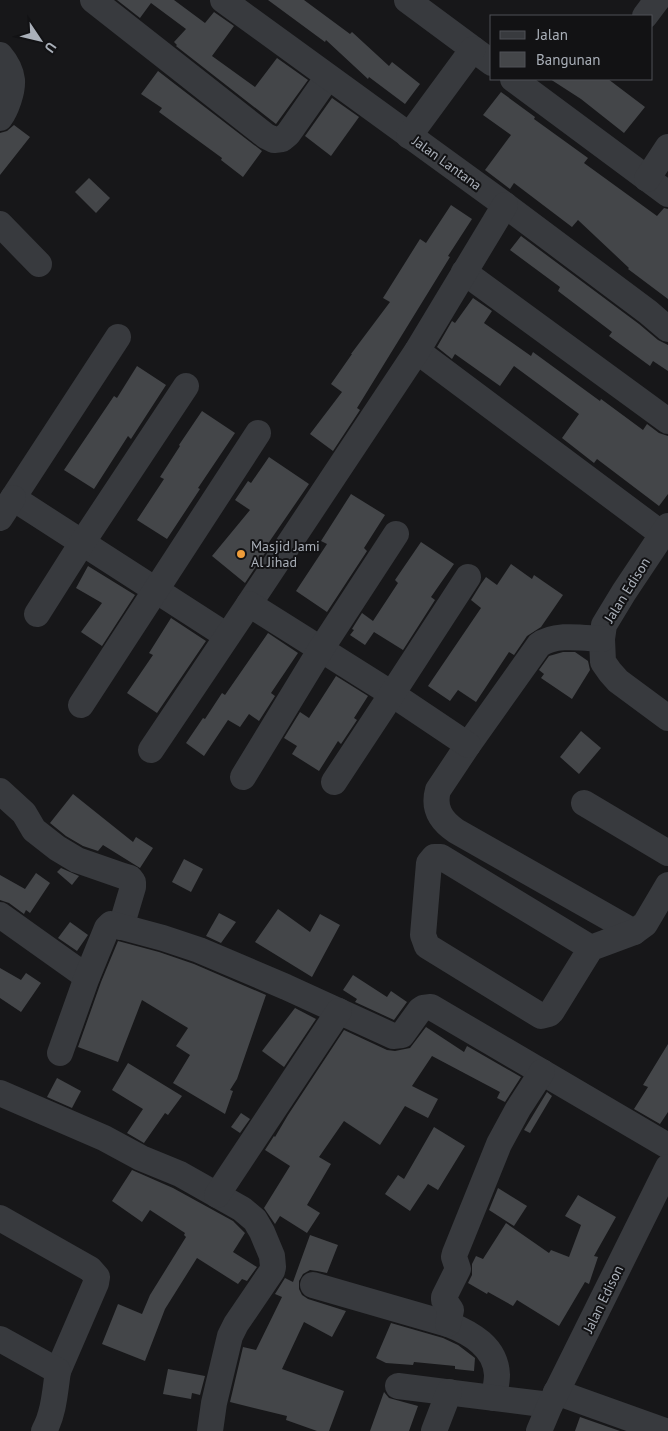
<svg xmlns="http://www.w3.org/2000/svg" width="668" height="1431" font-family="'PT Sans',sans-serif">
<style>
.building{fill:#444649}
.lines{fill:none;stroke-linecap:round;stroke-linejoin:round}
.minor{stroke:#383a3e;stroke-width:26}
.poi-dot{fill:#ef9d3a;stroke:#121214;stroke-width:2}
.labels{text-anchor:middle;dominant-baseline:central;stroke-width:4;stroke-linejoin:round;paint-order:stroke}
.street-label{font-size:14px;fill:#aab0b9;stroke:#121214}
.poi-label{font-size:14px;fill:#aab0b9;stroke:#121214;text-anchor:start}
</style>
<rect width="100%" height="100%" fill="#171719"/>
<g class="building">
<path d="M117,0H174L205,23L214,12L234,26L212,56L255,87L277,58L308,80L276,124L176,46L177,45L174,42L186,29L151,3L140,18Z"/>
<path d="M268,0H304L350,34L352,32L389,66L392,62L420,84L405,104L369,77L368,79L326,40L325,42Z"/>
<path d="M158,71L262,151L243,177L221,160L222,158L159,112L162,108L141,94Z"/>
<path d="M550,79H608L645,107L624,133L581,99Z"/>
<path d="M501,92L535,117L534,119L588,158L584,163L657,216L664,208L668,209V299L628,269L629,268L578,220L572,227L514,183L510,189L485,170L511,135L483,115Z"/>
<path d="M332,98L359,117L331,156L305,136Z"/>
<path d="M14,125L30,137L0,175V133L7,131Z"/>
<path d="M89,178L110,198L96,213L75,192Z"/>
<path d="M451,205L472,219L448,256L450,257L357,408L360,410L333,451L310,434L342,392L331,384L352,354H351L390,302L383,298L420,239L426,243Z"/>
<path d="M521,236L639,324L658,340L668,345V371L653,361L650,366L609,336L612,332L558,291L560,287L510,250Z"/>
<path d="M473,298L492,311L484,323L531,356L533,352L600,401L601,399L643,430L647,424L659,433L668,436V494L659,506L597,459L594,463L562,438L579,414L514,366L500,386L455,354L452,359L437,347L452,321L455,323Z"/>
<path d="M137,366L166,385L131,439L128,436L94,489L64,470L114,396L117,398Z"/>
<path d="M202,411L235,433L198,488L200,489L167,539L137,520L164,479L160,477L180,446L179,445Z"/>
<path d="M269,457L309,484L265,548L267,550L245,583L212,556L250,510L235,500L248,481L251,483Z"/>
<path d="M351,494L385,515L364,548L367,551L327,612L296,591L327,544L321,541Z"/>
<path d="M421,542L454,564L431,597L435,600L403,650L374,632L365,645L350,635L354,630L352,629L362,613L373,621L398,583L395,580Z"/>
<path d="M511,564L532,579L534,575L563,595L541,627L527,636L514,655L509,652L476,702L458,690L450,701L428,686L481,608L471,600L481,584L486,577L497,585Z"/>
<path d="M88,566L135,595L102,646L81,632L102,603L76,588Z"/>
<path d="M171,618L206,641L157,713L127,693L153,655L149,653Z"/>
<path d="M268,633L298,653L271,693L275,696L259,721L249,714L240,727L228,720L204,756L186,743L203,718L205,719L222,693L225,695Z"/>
<path d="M563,652H575L588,661L590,670L572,699L541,678L544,674L539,670L549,656Z"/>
<path d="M336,676L368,696L354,718L357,720L341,744L338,741L319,771L292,754L297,746L284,738L300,712L309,718Z"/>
<path d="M581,731L601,748L579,774L560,757Z"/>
<path d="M73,794L133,842L136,837L153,848L140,868L103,845L98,851L83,846L66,836L50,823Z"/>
<path d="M184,859L203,869L191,892L172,882Z"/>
<path d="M61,868L79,876L72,885L57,872Z"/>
<path d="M36,873L50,883L30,913L26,910L24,914L9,903L0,900V875L25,889Z"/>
<path d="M278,909L310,932L320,914L340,925L312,977L255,942Z"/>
<path d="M219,913L236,922L221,943L206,936Z"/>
<path d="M70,922L88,935L77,951L58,938Z"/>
<path d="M118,941L159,952L194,964L266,995L237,1079L230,1090L233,1091L225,1114L173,1083L190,1055L176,1046L188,1028L142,1000L118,1062L78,1047L101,982Z"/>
<path d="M0,968L21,980L26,973L41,983L21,1012L0,998Z"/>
<path d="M353,975L387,997L391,991L407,1002L394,1020L355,1002L357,999L343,990Z"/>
<path d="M295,1008L316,1019L284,1067L262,1051Z"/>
<path d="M426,1027L464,1052L467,1046L521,1077L505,1102L497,1098L500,1092L432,1056L412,1086L438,1099L428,1118L405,1106L380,1145L344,1121L319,1157L331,1164L307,1205L320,1213L307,1233L280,1216L275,1224L264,1208L290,1166L265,1150L274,1136L275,1137L288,1115L344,1030L387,1050L395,1051L410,1048Z"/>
<path d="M668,1044V1112L660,1124L634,1109L648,1087L643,1085Z"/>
<path d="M128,1063L182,1096L168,1115L165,1113L144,1143L127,1133L143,1109L112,1090Z"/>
<path d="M57,1078L81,1091L72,1108L47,1097Z"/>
<path d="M547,1092L552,1096L530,1133L524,1130Z"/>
<path d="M241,1113L250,1119L240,1133L231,1127Z"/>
<path d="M434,1127L465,1146L438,1190L428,1184L410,1211L385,1194L398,1175L404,1179Z"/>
<path d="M132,1170L173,1188L233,1221L245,1233L233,1252L257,1267L247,1281L242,1279L238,1284L197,1258L165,1309L145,1361L102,1344L118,1304L142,1314L150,1295L186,1237L184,1235L185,1233L150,1210L142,1222L112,1201Z"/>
<path d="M498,1188L527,1206L514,1226L489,1210Z"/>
<path d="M578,1195L616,1217L594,1256L598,1257L589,1284L585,1282L559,1326L517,1300L513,1306L488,1292L487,1294L468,1283L472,1275V1264L476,1256L483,1259L506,1223L549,1253L551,1250L569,1257L581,1225L565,1216Z"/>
<path d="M310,1235L338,1245L327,1273L317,1271L310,1270L303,1274L299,1281V1289L302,1295L308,1299L346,1311L332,1337L304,1322L282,1369L344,1391L329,1431H317L286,1420L287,1416L230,1402L243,1347L256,1350L282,1297L275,1294L285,1278L293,1282Z"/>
<path d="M391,1323L443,1338L458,1345L475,1358L474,1371L455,1369V1366L414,1362L413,1365L386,1363L376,1358Z"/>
<path d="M168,1369L205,1376L200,1395L192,1393L191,1399L163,1394Z"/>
<path d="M384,1392L389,1398L418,1406L409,1431H370Z"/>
<path d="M580,1417L620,1431H575Z"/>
</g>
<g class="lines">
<g class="minor">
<path d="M93,0L266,136L274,140L282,139L288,134L328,77"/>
<path d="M223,0L505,205L648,312L668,329"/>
<path d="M407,0L492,63"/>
<path d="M645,16L657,0"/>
<path d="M0,55C6,62 11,71 12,80C13,91 6,110 0,118"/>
<path d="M513,79L668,194"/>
<path d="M409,136L473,49"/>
<path d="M647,179L668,147"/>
<path d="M0,224L39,264"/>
<path d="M464,272L668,421"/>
<path d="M118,337L13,498L227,636"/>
<path d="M417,351L662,534"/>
<path d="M0,518L13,498"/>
<path d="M668,526L624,592L604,625L602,639L603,662L610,672L618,681L668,718"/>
<path d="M249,604L417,351L505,205"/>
<path d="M37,614L82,543L186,386"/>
<path d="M602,639C583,638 555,633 539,645L468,745L438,790C433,808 441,821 456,831L634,932"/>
<path d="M81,705L258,433"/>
<path d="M151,750L249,604L392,694L468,745"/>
<path d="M243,777L321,649L396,534"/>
<path d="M334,782L392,694L468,577"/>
<path d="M0,791L24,813L34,830L57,848L77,860L123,876L130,878L133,882V887L121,927"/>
<path d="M584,803L668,853"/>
<path d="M0,915L87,977"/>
<path d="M591,948L441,857H434L429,863L423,935L427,946L541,1016L549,1014L552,1011L591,948L634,932L645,924L668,885"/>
<path d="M60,1053L87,977L107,928L111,924L163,938L199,950L286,987L393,1036L402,1035L420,1010L423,1008L431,1007L668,1146"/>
<path d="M0,1093L104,1138L141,1158L180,1174L242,1209L255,1220L262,1232L272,1256L273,1267L272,1271L236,1324L230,1336L214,1403L210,1431"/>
<path d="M217,1195L339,1011"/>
<path d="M0,1218L90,1269L97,1277L96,1283L58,1371"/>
<path d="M313,1285L448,1324C471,1333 496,1347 497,1375C497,1382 495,1390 494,1398"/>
<path d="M448,1324L451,1310L444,1300V1297L458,1269L454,1257L455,1253L499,1144L518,1109L542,1072"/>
<path d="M0,1339L58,1371C55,1391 54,1413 44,1431"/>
<path d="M398,1386L550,1405"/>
<path d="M556,1392L665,1431"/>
<path d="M434,1431L449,1392"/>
<path d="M539,1431L550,1405L668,1167"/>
</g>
</g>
<circle class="poi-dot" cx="241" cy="554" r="5"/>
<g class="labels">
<g class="street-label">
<text transform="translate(447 163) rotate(36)">Jalan Lantana</text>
<text transform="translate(627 590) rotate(-58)">Jalan Edison</text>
<text transform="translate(603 1299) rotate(-64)">Jalan Edison</text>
</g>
<g class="poi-label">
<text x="251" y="546">Masjid Jami<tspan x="251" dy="16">Al Jihad</tspan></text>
</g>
</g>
<rect x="490" y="15" width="162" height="65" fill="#121214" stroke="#4f5156"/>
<rect x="500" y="31" width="25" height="8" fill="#383a3e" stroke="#4f5156"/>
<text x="536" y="40" font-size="15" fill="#aab0b9">Jalan</text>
<rect x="500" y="52" width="25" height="15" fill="#444649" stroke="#4f5156"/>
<text x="536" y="65" font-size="15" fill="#aab0b9">Bangunan</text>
<g transform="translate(40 40) rotate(125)" stroke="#121214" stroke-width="4" paint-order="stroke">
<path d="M0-4L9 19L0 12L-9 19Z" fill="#aab0b9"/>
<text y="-8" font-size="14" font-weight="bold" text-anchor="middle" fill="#aab0b9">U</text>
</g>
</svg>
